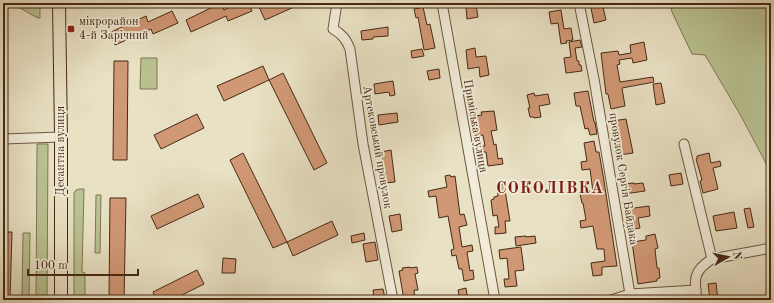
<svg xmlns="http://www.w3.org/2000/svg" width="774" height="303" font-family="'Old Standard TT',serif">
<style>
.green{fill:#b9c292;stroke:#807653}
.building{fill:#d19875;stroke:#462914}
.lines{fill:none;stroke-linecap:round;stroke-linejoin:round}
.minor-casing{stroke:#6f5740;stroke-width:11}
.major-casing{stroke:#462914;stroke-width:14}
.minor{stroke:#f1ecd9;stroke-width:9}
.major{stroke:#e9e1c4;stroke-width:12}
.poi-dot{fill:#8f2418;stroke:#f1ecd9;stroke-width:1.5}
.labels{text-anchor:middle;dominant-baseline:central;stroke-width:3.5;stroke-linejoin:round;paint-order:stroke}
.poi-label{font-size:12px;fill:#462914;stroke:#f1ecd9;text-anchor:start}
.street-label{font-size:12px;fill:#462914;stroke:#f1ecd9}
.district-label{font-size:16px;font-weight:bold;letter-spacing:1px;fill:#7a1f14;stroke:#f1ecd9}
</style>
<rect width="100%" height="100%" fill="#e9e1c4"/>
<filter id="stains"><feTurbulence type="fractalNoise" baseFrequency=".005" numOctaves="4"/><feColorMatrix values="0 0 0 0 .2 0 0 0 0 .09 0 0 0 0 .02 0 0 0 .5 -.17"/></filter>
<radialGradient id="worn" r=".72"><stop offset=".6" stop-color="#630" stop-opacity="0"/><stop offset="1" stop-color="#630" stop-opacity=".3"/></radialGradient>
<g class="green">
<path d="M4,3H40V18H38L18,7Z"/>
<path d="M670,3H771V173L741,116L705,55L692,54L672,12Z"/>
<path d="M141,58H157V89H140Z"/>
<path d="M37,144H48L47,300H36Z"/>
<path d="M79,189H84L82,272L85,273V300H74V193L76,190Z"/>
<path d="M96,195H101L100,253H95Z"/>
<path d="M23,233H30L29,300H22Z"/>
</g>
<g class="building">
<path d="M221,3L224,10L238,3H248L252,11L228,21L226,16L191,32L186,20Z"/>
<path d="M269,3H303L265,20L259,7Z"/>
<path d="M590,3H602L606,20L594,23Z"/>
<path d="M476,5L478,17L467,19L466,7Z"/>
<path d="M423,7L427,25L430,24L435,48L424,50L418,17L416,18L414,9Z"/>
<path d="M561,10L564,29L571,28L573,40L566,41L567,43L561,44L558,23L551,24L549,12Z"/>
<path d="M172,11L178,23L153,34L151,29L115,45L109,33L146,16L148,22Z"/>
<path d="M388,27V36L373,37V39L362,40L361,31Z"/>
<path d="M580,40L582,47L575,48L577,61H579V65H581L582,71L566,73L564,58L571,57L569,42Z"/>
<path d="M644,42L647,60L633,63L632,58L619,60L620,64L617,65L620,82L653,77L654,82L622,88L625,106L611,109L608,94H606L601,53L618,51L619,55L631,53L630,45Z"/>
<path d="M475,48L476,57L486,56L489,75L480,77L479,67L468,69L466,50Z"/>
<path d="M422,49L424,56L412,58L411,51Z"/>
<path d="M114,61H128L127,160H113Z"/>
<path d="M263,66L269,80L224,101L217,86Z"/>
<path d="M439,69L440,78L429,80L427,71Z"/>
<path d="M283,73L327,163L314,170L269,80Z"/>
<path d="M393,81L395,95L390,96L389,92L375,94L374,84Z"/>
<path d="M661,83L665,103L656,105L653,84Z"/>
<path d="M588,91L594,122H595L597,134L590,135L588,128L585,129L580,106H576L574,93Z"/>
<path d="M534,93L535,96L548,94L550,104L539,106L541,117L534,118V117H530L528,108H530L527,95Z"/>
<path d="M494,111L497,130L491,131L494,145L496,144L498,159L502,158L503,164L488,166L486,152H483L482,146H485L483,135L475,136L473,128H478L476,116L482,115L481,112Z"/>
<path d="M397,113L398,122L379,125L378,115Z"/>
<path d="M197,114L204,128L161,149L154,135Z"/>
<path d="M626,119L633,153L619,155L616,133H614L612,121Z"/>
<path d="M594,141L596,152H599L604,181L617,266L602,267V275L593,276L591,263L605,261L604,249H597L593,226L581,228L580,221L586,220L583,203H582L580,194L593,192L590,169L582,170L581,162L587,161L584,143Z"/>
<path d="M391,150L395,182L385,183L384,172L378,173L376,165L383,164L381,152Z"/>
<path d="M243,153L287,242L273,248L230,160Z"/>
<path d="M709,153L711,163L720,161L721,166L713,168L718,189L703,193L700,181L702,180L696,159H697V156Z"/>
<path d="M681,173L683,184L671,186L669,175Z"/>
<path d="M450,175L451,177L455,176L460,215L464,214L467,225L459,227L462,247L472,245L473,251L467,252L470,271L473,270L474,279L464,281L462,269H459L456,255L452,256L451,250L454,249L448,216L439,218L436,196L429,197L428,191L447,187L445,176Z"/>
<path d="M634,183V184L643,183L645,191L624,194L622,184Z"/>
<path d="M504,184L510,221H505L506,233L495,234V227H499L497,215L493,216L491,200L494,199V197L498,196L497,185Z"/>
<path d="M198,194L204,207L157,229L151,216Z"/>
<path d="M110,198H126L124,300H109Z"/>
<path d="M649,206L650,216L638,218L640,228L630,230L627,209Z"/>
<path d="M750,208L754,227L748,228L744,209Z"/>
<path d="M734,212L737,228L716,231L713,216Z"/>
<path d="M400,214L402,230L392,232L389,216Z"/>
<path d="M332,221L338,235L293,256L287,242Z"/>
<path d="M3,232H12L10,300H3Z"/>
<path d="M364,233L365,240L352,243L351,236Z"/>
<path d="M655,234L658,248L655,249L657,268H659L660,278L657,279V281L638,284L632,242L646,240V236Z"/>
<path d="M526,236V237L535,236L536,243L516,246L515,237Z"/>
<path d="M375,242L378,260L366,262L363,244Z"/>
<path d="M521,247L524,270L515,271L517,286L505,287L504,279H509L507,258L500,259L499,250Z"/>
<path d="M223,258L236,259L235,273H222Z"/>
<path d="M410,267V268L417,267L418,273L415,274L418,290H414L415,300H404L399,271L403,270L402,268Z"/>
<path d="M197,270L204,284L172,300H156L153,292Z"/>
<path d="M716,283L718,300H710L708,284Z"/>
<path d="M466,288L468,300H460L458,290Z"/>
<path d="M383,289L385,298L374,299L373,290Z"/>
</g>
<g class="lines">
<g class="minor-casing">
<g id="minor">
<path d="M337,3L333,29C342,34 346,39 350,49L363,144L393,300"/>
<path d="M442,3L495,300"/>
<path d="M579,3L594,79L630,294"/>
<path d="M3,139L61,137"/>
<path d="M684,144L712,259C693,271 694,279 697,300"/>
<path d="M712,259L771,248"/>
<path d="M611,300L630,294L696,290"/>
</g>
</g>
<g class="major-casing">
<path id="major" d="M59,3L61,137V300"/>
</g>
<use href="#minor" class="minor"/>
<use href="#major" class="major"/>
</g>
<rect class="poi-dot" x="67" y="25" width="8" height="8" rx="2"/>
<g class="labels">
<g class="poi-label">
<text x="79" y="22">мікрорайон<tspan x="79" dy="14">4-й Зарічний</tspan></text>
</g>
<g class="street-label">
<text transform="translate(475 126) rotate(80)">Приміська вулиця</text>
<text transform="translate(377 147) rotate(80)">Артековський провулок</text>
<text transform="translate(61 151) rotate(-90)">Десантна вулиця</text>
<text transform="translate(623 179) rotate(81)">провулок Сергія Байдака</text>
</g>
<g class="district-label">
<text x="550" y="189">СОКОЛІВКА</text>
</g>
</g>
<rect width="774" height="303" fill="none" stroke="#e9e1c4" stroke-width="16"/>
<rect x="4" y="4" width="766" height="295" fill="none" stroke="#462914" stroke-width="2"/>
<rect x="8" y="8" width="758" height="287" fill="none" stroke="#462914"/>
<g transform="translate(728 257) rotate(81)" stroke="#f1ecd9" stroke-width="3" paint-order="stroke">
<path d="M0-3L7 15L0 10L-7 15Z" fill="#462914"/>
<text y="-6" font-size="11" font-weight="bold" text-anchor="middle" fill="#462914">N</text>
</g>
<path d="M28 269v6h110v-6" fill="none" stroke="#462914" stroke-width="2"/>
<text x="34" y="269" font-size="12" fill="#462914" stroke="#f1ecd9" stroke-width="3" paint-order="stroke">100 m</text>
<rect width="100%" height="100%" filter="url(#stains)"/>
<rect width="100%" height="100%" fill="url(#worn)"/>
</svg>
